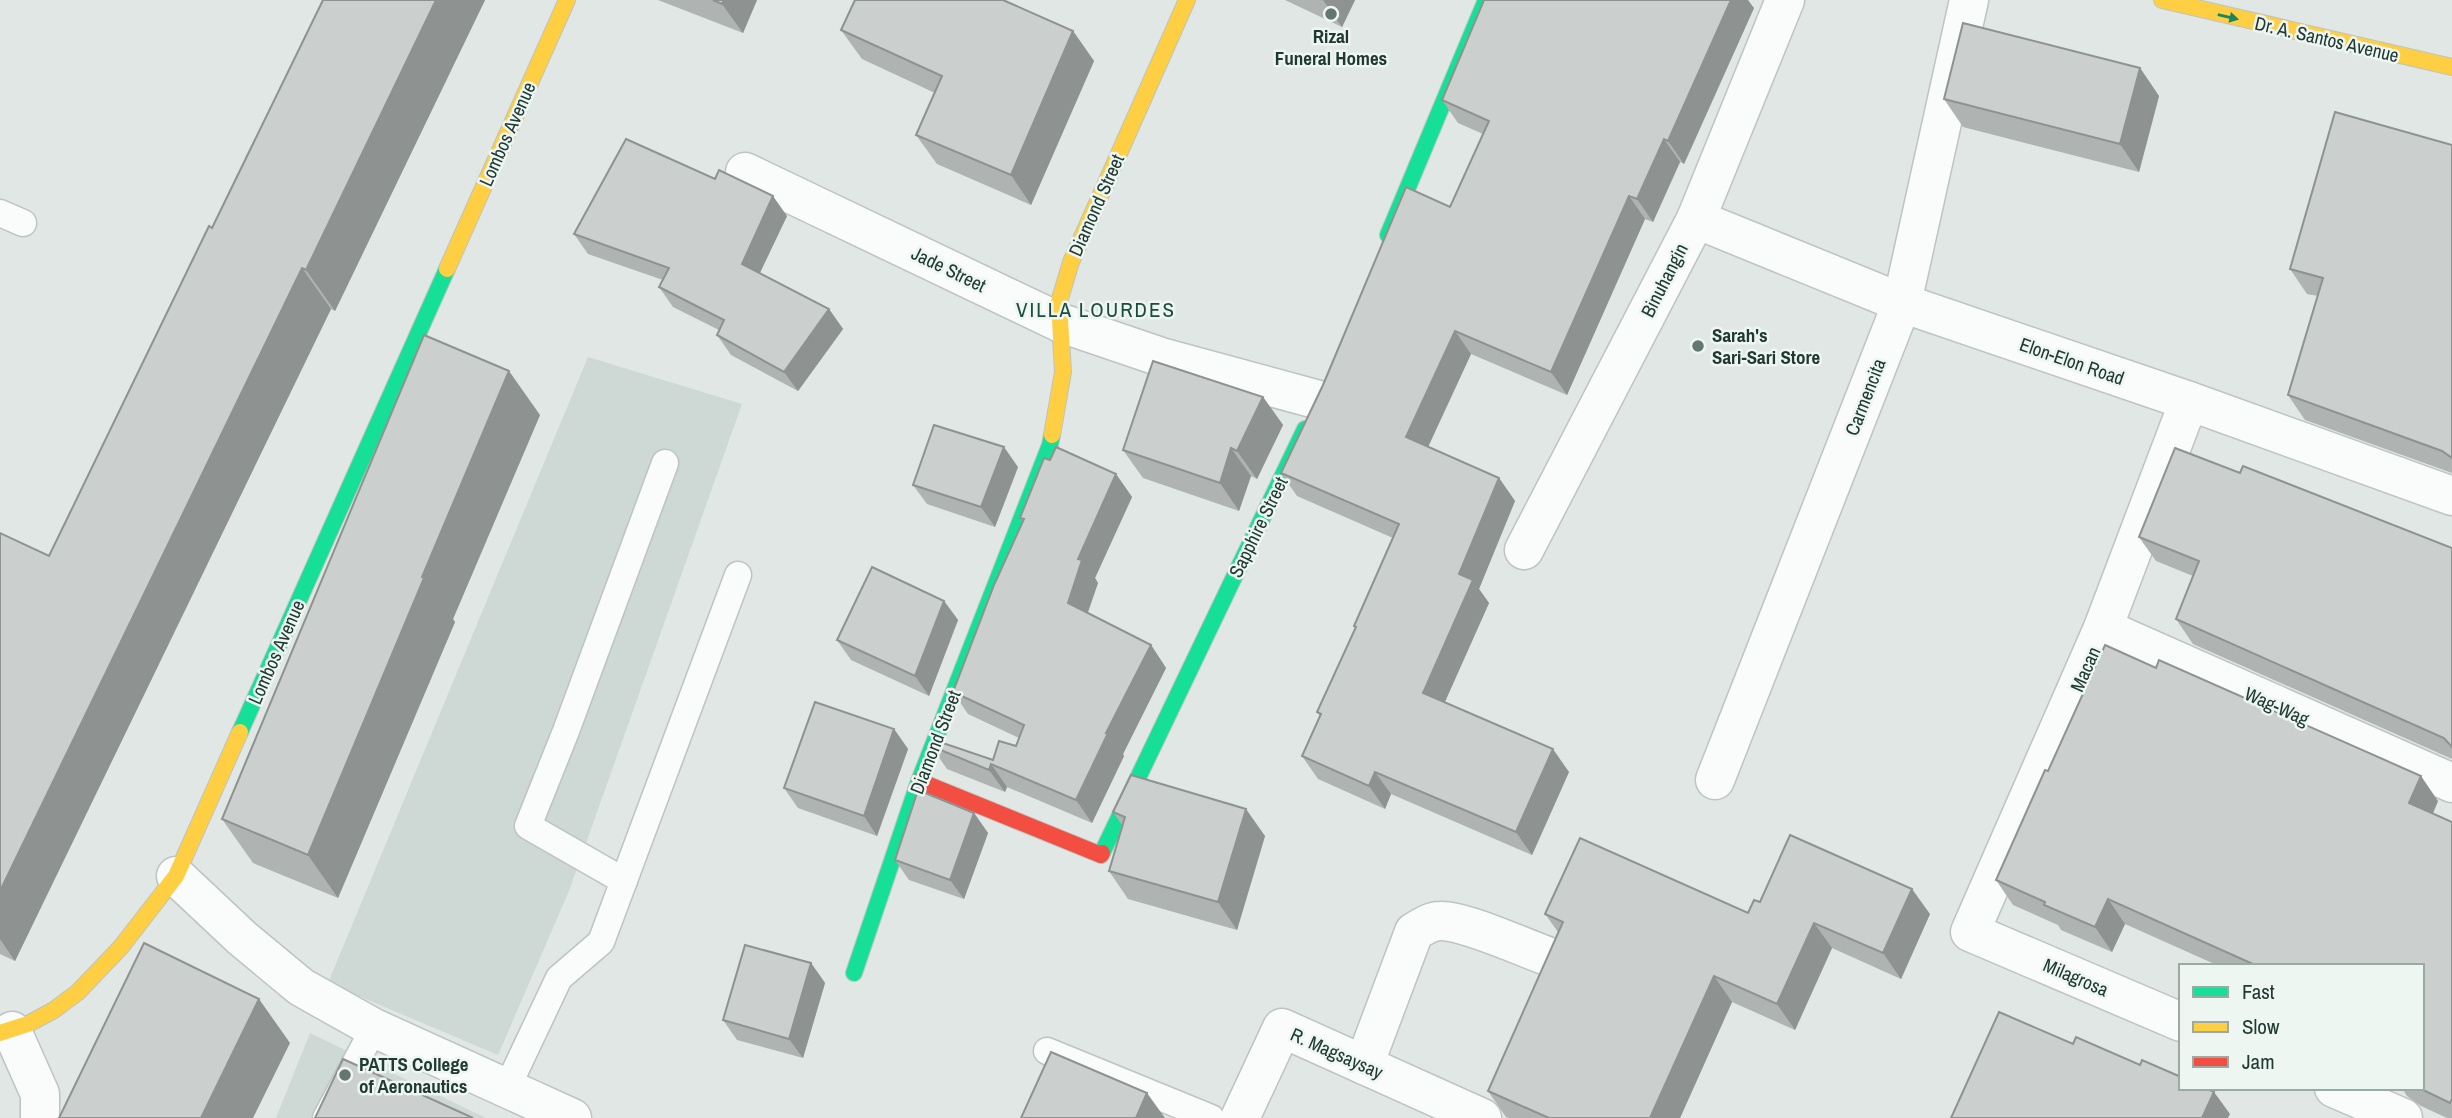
<svg xmlns="http://www.w3.org/2000/svg" width="2452" height="1118" font-family="'Archivo Narrow',sans-serif">
<style>
.built{fill:#ced8d4}
.lines{fill:none;stroke-linecap:round;stroke-linejoin:round}
.lane-casing{stroke:#bec4c1;stroke-width:29}
.street-casing{stroke:#bec4c1;stroke-width:41}
.fast-casing{stroke:#bdc4c1;stroke-width:18}
.slow-casing{stroke:#bdc4c1;stroke-width:18}
.jam-casing{stroke:#bdc4c1;stroke-width:18}
.lane{stroke:#fafbfb;stroke-width:26}
.street{stroke:#fafbfb;stroke-width:38}
.fast{stroke:#16e098;stroke-width:16}
.slow{stroke:#ffcf43;stroke-width:16}
.jam{stroke:#f24e42;stroke-width:16}
.wall{fill:#afb3b1}
.shaded-wall{fill:#8e9290}
.building{fill:#cbd0ce;stroke:#8e9290;stroke-width:2}
.oneway{fill:#1c8460}
.poi-dot{fill:#647671;stroke:#eef6f2;stroke-width:2.5}
.labels{text-anchor:middle;dominant-baseline:central;stroke-width:5;stroke-linejoin:round;paint-order:stroke}
.poi-label{font-size:19px;font-weight:bold;fill:#203933;stroke:#eef6f2;text-anchor:start}
.street-label{font-size:19px;fill:#203933;stroke:#eef6f2}
.neighbourhood-label{font-size:21px;letter-spacing:2px;fill:#1c4b40;stroke:#eef6f2}
</style>
<rect width="100%" height="100%" fill="#e1e7e4"/>
<g class="built">
<path d="M588,357L742,404L569,891L498,1055L328,983Z"/>
<path d="M310,1033L486,1118H276Z"/>
</g>
<g class="lines">
<g class="lane-casing">
<g id="lane">
<path d="M0,213L23,223"/>
<path d="M624,881L528,826L566,731L665,463"/>
<path d="M1047,1051L1211,1118"/>
<path d="M506,1090L559,978L601,942L738,575"/>
<path d="M326,1118L374,1028"/>
</g>
</g>
<g class="street-casing">
<g id="street">
<path d="M745,172L1061,323L1161,357L1319,400"/>
<path d="M1696,219L1902,303L2189,401L2452,496"/>
<path d="M1524,550L1696,219L1785,0"/>
<path d="M2103,628L2452,783"/>
<path d="M1715,780L1902,303L1969,0"/>
<path d="M176,876L242,938L301,987L374,1028L572,1118"/>
<path d="M2181,1022L1970,932L2103,628L2189,401"/>
<path d="M12,1031L40,1094V1118"/>
<path d="M1364,1065L1414,932C1422,927 1431,921 1440,921C1464,920 1524,948 1550,957"/>
<path d="M2334,1088L2403,1118"/>
<path d="M1240,1118L1282,1028L1482,1118"/>
</g>
</g>
<g class="fast-casing">
<g id="fast">
<path d="M1388,235L1486,0"/>
<path d="M240,732L447,269"/>
<path d="M1102,853L1305,429"/>
<path d="M854,973L919,781L1050,445L1052,435"/>
</g>
</g>
<g class="slow-casing">
<g id="slow">
<path d="M2162,0L2452,67"/>
<path d="M447,269L567,0"/>
<path d="M1052,435L1063,372L1059,302L1071,262L1187,0"/>
<path d="M0,1033L28,1024L54,1010L78,992L121,947L176,876L240,732"/>
</g>
</g>
<g class="jam-casing">
<path id="jam" d="M919,781L1101,855L1102,853"/>
</g>
<use href="#lane" class="lane"/>
<use href="#street" class="street"/>
<use href="#fast" class="fast"/>
<use href="#slow" class="slow"/>
<use href="#jam" class="jam"/>
</g>
<g class="wall">
<path d="M323,0H485L335,311L331,309L15,961L0,954V533L49,556L212,228Z"/>
<path d="M658,0H757L743,33Z"/>
<path d="M1285,0H1355L1342,27Z"/>
<path d="M1754,8L1684,164L1680,162L1653,222L1645,219L1567,395L1471,354L1428,447L1499,478L1515,501L1479,589L1489,603L1445,702L1569,772L1532,855L1391,794L1385,809L1318,779L1302,756L1320,716L1317,712L1355,628L1354,626L1393,538L1297,496L1281,473L1450,207L1483,134L1458,123L1442,100Z"/>
<path d="M841,30L1073,31L1094,61L1031,205L937,164L916,135L935,93L862,59Z"/>
<path d="M2140,68L2159,96L2139,172L1963,127L1944,99Z"/>
<path d="M2452,145V473L2305,420L2288,395L2318,296L2307,294L2290,269Z"/>
<path d="M787,216L760,273L829,309L843,329L798,391L731,355L717,335L719,330L673,307L659,287L663,280L588,254L574,234Z"/>
<path d="M1263,397L1283,425L1257,479L1251,476L1239,511L1143,478L1123,450Z"/>
<path d="M540,415L453,619L455,622L338,898L253,863L222,819Z"/>
<path d="M1050,460L1116,474L1132,497L1095,578L1098,583L1088,613L1151,645L1166,668L1123,754L1124,756L1092,823L1007,787L1005,792L947,769L931,746L993,760L1016,746L1019,738L968,714L953,692L1023,522L1020,518Z"/>
<path d="M1018,467L995,527L927,504L913,485Z"/>
<path d="M2240,473L2452,548V759L2193,644L2176,619L2193,576L2156,561L2139,537Z"/>
<path d="M944,601L958,620L929,696L851,660L837,640Z"/>
<path d="M894,729L908,749L877,836L798,808L784,788Z"/>
<path d="M2048,771L2438,801L2433,814L2452,822V1118H2447L2421,1106L2407,1096L2402,1088H2422V966H2219L2125,924L2112,952L2061,930L2058,925L2013,905L1996,880Z"/>
<path d="M1113,812L1265,836L1237,930L1128,899L1109,871L1122,825Z"/>
<path d="M974,813L988,833L964,899L909,880L895,860Z"/>
<path d="M1760,902L1930,914L1901,979L1832,948L1795,1030L1732,1002L1680,1118H1509L1506,1117L1488,1091L1558,932L1545,914L1748,913Z"/>
<path d="M811,963L825,983L803,1058L737,1040L723,1020Z"/>
</g>
<g class="shaded-wall">
<path d="M436,0H485L335,311L306,270Z"/>
<path d="M724,0H757L743,33L722,4Z"/>
<path d="M1323,0H1355L1342,27Z"/>
<path d="M1731,0H1748L1754,8L1684,164L1668,141Z"/>
<path d="M1073,31L1094,61L1031,205L1011,175Z"/>
<path d="M2140,68L2159,96L2139,172L2120,144Z"/>
<path d="M1664,139L1680,162L1653,222L1637,199Z"/>
<path d="M773,196L787,216L755,283L742,264Z"/>
<path d="M1629,196L1645,219L1567,395L1551,372Z"/>
<path d="M302,268L331,309L15,961L0,939V891Z"/>
<path d="M829,309L843,329L798,391L784,372Z"/>
<path d="M1455,331L1471,354L1422,460L1406,437Z"/>
<path d="M509,371L540,415L453,619L455,622L338,898L308,855L422,577Z"/>
<path d="M1263,397L1283,425L1257,479L1237,451Z"/>
<path d="M1004,447L1018,467L995,527L981,507Z"/>
<path d="M1231,448L1251,476L1239,511L1220,483Z"/>
<path d="M1116,474L1132,497L1095,578L1098,583L1083,625L1068,603L1078,559Z"/>
<path d="M1499,478L1515,501L1479,589L1489,603L1439,715L1423,693L1459,574Z"/>
<path d="M944,601L958,620L929,696L915,676Z"/>
<path d="M1151,645L1166,668L1123,754L1124,756L1092,823L1076,800L1106,733Z"/>
<path d="M894,729L908,749L877,836L864,816Z"/>
<path d="M1553,749L1569,772L1532,855L1516,832Z"/>
<path d="M991,764L1007,787L1005,792L989,770Z"/>
<path d="M1375,772L1391,794L1385,809L1369,786Z"/>
<path d="M2421,776L2438,801L2426,828L2409,803Z"/>
<path d="M1246,809L1265,836L1237,930L1218,902Z"/>
<path d="M974,813L988,833L964,899L950,880Z"/>
<path d="M1912,889L1930,914L1901,979L1883,953Z"/>
<path d="M2108,899L2125,924L2112,952L2095,927Z"/>
<path d="M1814,923L1832,948L1795,1030L1777,1004Z"/>
<path d="M811,963L825,983L803,1058L789,1039Z"/>
<path d="M1714,976L1732,1002L1680,1118H1650Z"/>
<path d="M259,999L290,1043L253,1118H201Z"/>
<path d="M2214,1092L2230,1114L2228,1118H2202Z"/>
<path d="M1147,1093L1165,1118H1136Z"/>
</g>
<g class="building">
<path d="M323,0H436L306,270L302,268L0,891V533L49,556L209,226L212,228Z"/>
<path d="M713,0H724L722,4Z"/>
<path d="M855,0H1003L1073,31L1011,175L916,135L942,76L841,30Z"/>
<path d="M1484,0H1731L1668,141L1664,139L1637,199L1629,196L1551,372L1455,331L1406,437L1499,478L1459,574L1473,580L1423,693L1553,749L1516,832L1375,772L1369,786L1302,756L1321,714L1317,712L1356,627L1354,626L1399,524L1281,473L1323,385L1406,187L1450,207L1489,121L1442,100Z"/>
<path d="M1963,23L2140,68L2120,144L1944,99Z"/>
<path d="M2335,112L2452,145V458L2442,451L2288,395L2323,278L2290,269Z"/>
<path d="M626,139L715,179L719,170L773,196L742,264L829,309L784,372L717,335L724,320L659,287L669,268L574,234Z"/>
<path d="M424,335L509,371L422,577L424,578L308,855L222,819Z"/>
<path d="M1153,361L1263,397L1237,451L1231,448L1220,483L1123,450Z"/>
<path d="M934,425L1004,447L981,507L913,485Z"/>
<path d="M1056,447L1116,474L1078,559L1082,560L1068,603L1151,645L1106,733H1108L1076,800L991,764L989,770L931,746L934,740L993,760L999,741L1016,746L1024,725L953,692L994,585L1024,519L1020,518L1044,458L1050,460Z"/>
<path d="M2175,448L2240,473L2243,466L2452,548V747L2444,738L2176,619L2199,561L2139,537Z"/>
<path d="M872,567L944,601L915,676L837,640Z"/>
<path d="M2105,645L2156,668L2159,660L2421,776L2409,803L2452,822V1099L2450,1103L2419,1088H2422V966H2252L2253,964L2108,899L2095,927L2044,905L2045,902L1996,880L2045,770L2048,771Z"/>
<path d="M815,702L894,729L864,816L784,788Z"/>
<path d="M1131,775L1246,809L1218,902L1109,871L1125,817L1113,812Z"/>
<path d="M918,790L974,813L950,880L895,860Z"/>
<path d="M1790,835L1912,889L1883,953L1814,923L1777,1004L1714,976L1650,1118H1549L1488,1091L1563,922L1545,914L1580,838L1748,913L1754,900L1760,902Z"/>
<path d="M144,943L259,999L201,1118H59Z"/>
<path d="M745,945L811,963L789,1039L723,1020Z"/>
<path d="M1999,1012L2073,1044L2076,1037L2140,1065L2142,1060L2181,1077V1088H2206L2214,1092L2202,1118H1951Z"/>
<path d="M1051,1052L1147,1093L1136,1118H1021Z"/>
<path d="M343,1059L473,1118H315Z"/>
</g>
<defs><path id="oneway-solid" d="M-6-.8H1V-3.2L6.5 0L1 3.2V.8H-6Z" transform="scale(1.75)"/></defs>
<use class="oneway" href="#oneway-solid" transform="translate(2228 17) rotate(13)"/>
<g class="poi-dot">
<circle cx="1331" cy="14" r="7"/>
<circle cx="1698" cy="346" r="7"/>
<circle cx="345" cy="1075" r="7"/>
</g>
<g class="labels">
<g class="poi-label">
<text x="1331" y="36" text-anchor="middle">Rizal<tspan x="1331" dy="22">Funeral Homes</tspan></text>
<text x="1712" y="335">Sarah's<tspan x="1712" dy="22">Sari-Sari Store</tspan></text>
<text x="359" y="1064">PATTS College<tspan x="359" dy="22">of Aeronautics</tspan></text>
</g>
<g class="street-label">
<text transform="translate(2327 39) rotate(13)">Dr. A. Santos Avenue</text>
<text transform="translate(507 134) rotate(-66)">Lombos Avenue</text>
<text transform="translate(1096 205) rotate(-66)">Diamond Street</text>
<text transform="translate(949 269) rotate(26)">Jade Street</text>
<text transform="translate(1664 280) rotate(-63)">Binuhangin</text>
<text transform="translate(2072 361) rotate(19)">Elon-Elon Road</text>
<text transform="translate(1865 397) rotate(-69)">Carmencita</text>
<text transform="translate(1258 527) rotate(-64)">Sapphire Street</text>
<text transform="translate(276 652) rotate(-66)">Lombos Avenue</text>
<text transform="translate(2085 669) rotate(-66)">Macan</text>
<text transform="translate(2277 706) rotate(24)">Wag-Wag</text>
<text transform="translate(935 742) rotate(-69)">Diamond Street</text>
<text transform="translate(2076 977) rotate(23)">Milagrosa</text>
<text transform="translate(1337 1053) rotate(24)">R. Magsaysay</text>
</g>
<g class="neighbourhood-label">
<text x="1096" y="309">VILLA LOURDES</text>
</g>
</g>
<rect x="2179" y="964" width="245" height="126" fill="#eef6f2" stroke="#9caaa6" stroke-width="2"/>
<rect x="2193" y="987" width="35" height="10" fill="#16e098" stroke="#9caaa6" stroke-width="2"/>
<text x="2242" y="999" font-size="21" fill="#203933">Fast</text>
<rect x="2193" y="1022" width="35" height="10" fill="#ffcf43" stroke="#9caaa6" stroke-width="2"/>
<text x="2242" y="1034" font-size="21" fill="#203933">Slow</text>
<rect x="2193" y="1057" width="35" height="10" fill="#f24e42" stroke="#9caaa6" stroke-width="2"/>
<text x="2242" y="1069" font-size="21" fill="#203933">Jam</text>
</svg>
